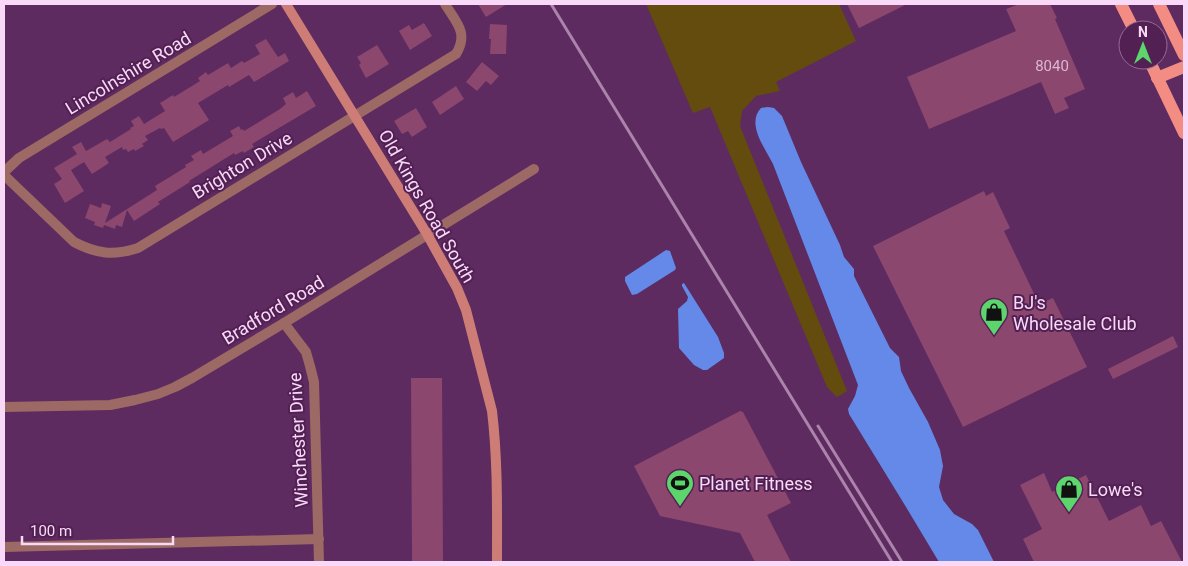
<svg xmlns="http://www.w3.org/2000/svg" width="1188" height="566" font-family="Roboto,sans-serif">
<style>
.green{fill:#634c0e}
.water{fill:#6489e9}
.building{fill:#8b476e}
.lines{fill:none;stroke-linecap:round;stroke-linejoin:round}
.street{stroke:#9c6964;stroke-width:10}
.secondary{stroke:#cd7d75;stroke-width:10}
.primary{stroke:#f38c82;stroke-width:12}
.rail{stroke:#ab83ac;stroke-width:3}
.labels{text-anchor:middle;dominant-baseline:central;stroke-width:4;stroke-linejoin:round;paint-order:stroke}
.number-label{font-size:15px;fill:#ddb5d6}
.street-label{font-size:18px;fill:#f8daf8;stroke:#522053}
.poi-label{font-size:18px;fill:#f8daf8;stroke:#522053;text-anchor:start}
</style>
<rect width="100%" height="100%" fill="#5d2b5f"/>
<path class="green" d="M646,4H839L856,41L776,82L780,91L756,96L742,111L740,126L847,391L837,397L827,387L710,107L693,113Z"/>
<g class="water">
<path d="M768,107L774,108L782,116L801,162L840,245L844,257L854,269V276L890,348L899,357L901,371L909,388L928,422L940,450L943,466L939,487L943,500L954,514L972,524L978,530L994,562H939L906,507L849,414L848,409L855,396L858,385L773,164C765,148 746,124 761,108Z"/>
<path d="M666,250L670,251L676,268L675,270L637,294L632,295L625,281V277Z"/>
<path d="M684,283L718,337L724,353V358L707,370H703L694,365L679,348L678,309L687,301L688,297L682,286V284Z"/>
</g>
<g class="building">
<path d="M478,4H507L486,17Z"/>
<path d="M847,4H907L859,28Z"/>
<path d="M1019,4H1050L1057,18L1055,19L1085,89L1064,98L1069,108L1055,114L1041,82L929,129L907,77L1016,31L1006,9Z"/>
<path d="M424,23L432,36L410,50L399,31L409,25L412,30Z"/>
<path d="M490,24L507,25L506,54H490L491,39H489Z"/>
<path d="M266,39L278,57L285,53L289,61L254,82L249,75L229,87L228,85L198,103L209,120L173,142L164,128L161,129L160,128L145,136L148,140L142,144L144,146L135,151L134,149L128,152L126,149L123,150L122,147L105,157L109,163L92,174L84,162L71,170L84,191L65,203L54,184L62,179L54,168L77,154L72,147L81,142L86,151L107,139L110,142L131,129L130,128L134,126L131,121L139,116L144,124L165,111L160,103L173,95L174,97L200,81L198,78L206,72L208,75L228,63L231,68L242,61L244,63L260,54L255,45Z"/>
<path d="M377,45L389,64L366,78L359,65L361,63L357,57Z"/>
<path d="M482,62L499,76L491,85L486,81L477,91L466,82Z"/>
<path d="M456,86L464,99L440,115L432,102Z"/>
<path d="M307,91L316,106L252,144L254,147L244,153L243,151L235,155L234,153L189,181L190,182L158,202L160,204L134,221L127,210L122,227L116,225L115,229L104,225L103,228L94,225L95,222L85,218L90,204L101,208L102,203L111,206L105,223L157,190L155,186L186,167L185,165L194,160L191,156L201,150L203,154L233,136L230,131L239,126L241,130L243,129L244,131L280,109L286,104L283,98L293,92L296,98Z"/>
<path d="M416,108L427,127L412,137L408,131L402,134L394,121Z"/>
<path d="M984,191L986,196L993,192L1010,228L1004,231L1039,304L1053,298L1087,367L963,427L873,246Z"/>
<path d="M1173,336L1178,347L1113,379L1108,369Z"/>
<path d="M411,378H442L443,562H412Z"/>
<path d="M740,411L743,412L791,503L767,515L791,562H755L740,533L660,516L634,466Z"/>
<path d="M1044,473L1052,492L1086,475L1109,521L1141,505L1151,526L1161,521L1182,562H1034L1023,539L1042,529L1020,485Z"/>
</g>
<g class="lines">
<g class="street">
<path d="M4,172L19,158L272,4"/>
<path d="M4,175L74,242C97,254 113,256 138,248L456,54C469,33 456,22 445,4"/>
<path d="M284,323L306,352L310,366L314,382L319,562"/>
<path d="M4,407L110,405L135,400L158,394L175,387L192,378L284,323L534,169"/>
<path d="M4,547L319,539"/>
</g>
<path class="secondary" d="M286,4L427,234L457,288L466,310L492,411C498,461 497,512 497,562"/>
<g class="primary">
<path d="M1121,4L1134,30"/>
<path d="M1159,4L1184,55"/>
<path d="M1149,60L1184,133"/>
<path d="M1157,78L1184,67"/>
</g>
<g class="rail">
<path d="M551,4L892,562"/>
<path d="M818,426L902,562"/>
</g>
</g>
<defs>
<g id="shop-pin" transform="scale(1.4375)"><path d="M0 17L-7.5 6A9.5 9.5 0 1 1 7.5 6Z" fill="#5cd56d" stroke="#522053"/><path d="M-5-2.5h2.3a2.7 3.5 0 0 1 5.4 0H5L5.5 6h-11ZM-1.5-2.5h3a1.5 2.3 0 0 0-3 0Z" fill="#111"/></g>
<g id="stadium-pin" transform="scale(1.4375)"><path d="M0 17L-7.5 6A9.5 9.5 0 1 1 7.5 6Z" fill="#5cd56d" stroke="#522053"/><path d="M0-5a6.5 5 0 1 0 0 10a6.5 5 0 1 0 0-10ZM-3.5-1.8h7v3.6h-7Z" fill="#111"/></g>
</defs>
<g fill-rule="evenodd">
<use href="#shop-pin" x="994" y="312"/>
<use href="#stadium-pin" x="680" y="483"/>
<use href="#shop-pin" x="1069" y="489"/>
</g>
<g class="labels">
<g class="number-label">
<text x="1052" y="66">8040</text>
</g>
<g class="street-label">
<text transform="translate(128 73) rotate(-31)">Lincolnshire Road</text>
<text transform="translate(242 165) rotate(-31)">Brighton Drive</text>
<text transform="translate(427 206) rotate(60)">Old Kings Road South</text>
<text transform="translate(273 310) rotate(-31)">Bradford Road</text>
<text transform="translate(298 440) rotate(-93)">Winchester Drive</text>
</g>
<g class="poi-label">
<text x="1013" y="302">BJ's<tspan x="1013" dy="21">Wholesale Club</tspan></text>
<text x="699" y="483">Planet Fitness</text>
<text x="1088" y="489">Lowe's</text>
</g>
</g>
<rect width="1188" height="566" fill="none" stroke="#f8daf8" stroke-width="10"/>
<g transform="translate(1143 45)"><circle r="24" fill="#522053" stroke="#946a95"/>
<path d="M0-4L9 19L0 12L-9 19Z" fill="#5cd56d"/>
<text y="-8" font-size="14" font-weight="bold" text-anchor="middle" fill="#f8daf8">N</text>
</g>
<path d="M22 536v8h151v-8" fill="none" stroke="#f8daf8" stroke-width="2.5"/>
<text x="30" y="536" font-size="15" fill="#f8daf8" stroke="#522053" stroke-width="4" paint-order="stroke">100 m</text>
</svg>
